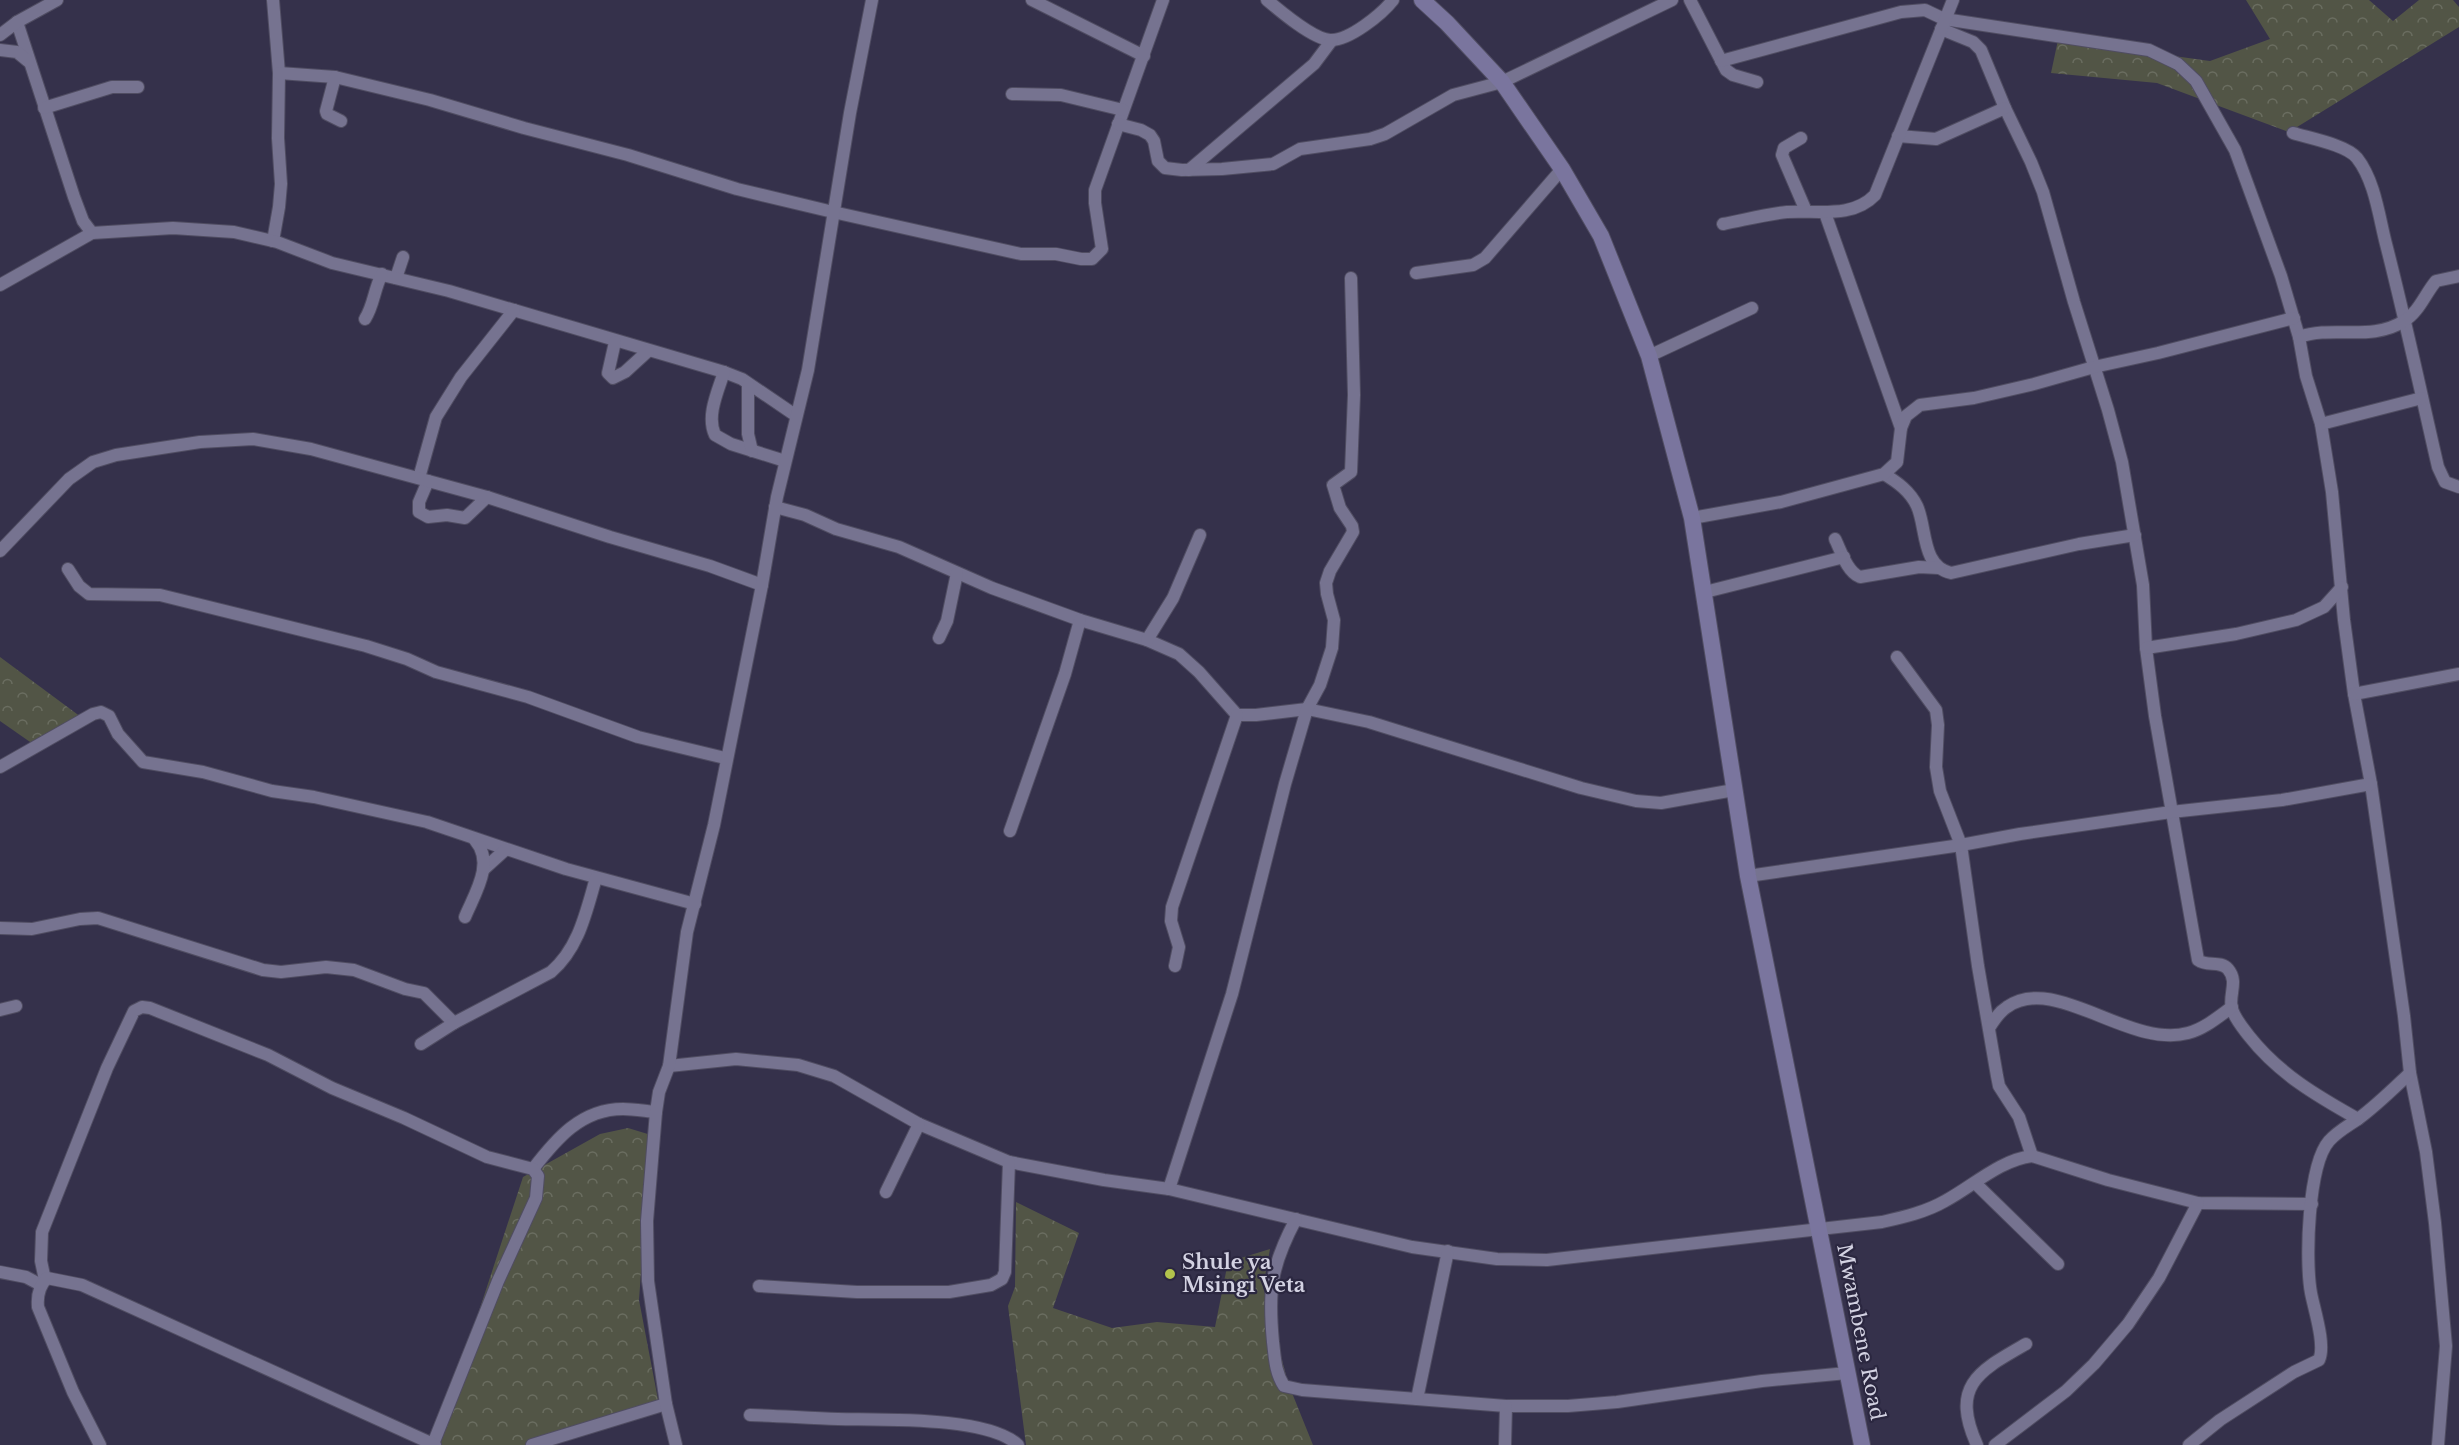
<svg xmlns="http://www.w3.org/2000/svg" width="2459" height="1445" font-family="'Libre Baskerville',serif">
<style>
.forest{fill:url(#forest-crowns)}
.lines{fill:none;stroke-linecap:round;stroke-linejoin:round}
.street-casing{stroke:#504d62;stroke-width:14}
.secondary-casing{stroke:#504d62;stroke-width:18}
.street{stroke:#767390;stroke-width:12}
.secondary{stroke:#7a759e;stroke-width:16}
.poi-dot{fill:#b2c34c;stroke:#2b2740;stroke-width:2}
.labels{text-anchor:middle;dominant-baseline:central;stroke-width:4.5;stroke-linejoin:round;paint-order:stroke}
.poi-label{font-size:20px;font-weight:bold;fill:#d3d2e2;stroke:#2b2740;text-anchor:start}
.street-label{font-size:20px;fill:#d3d2e2;stroke:#2b2740}
</style>
<defs>
<pattern id="forest-crowns" width="20" height="18" patternUnits="userSpaceOnUse" patternTransform="scale(1.5)"><rect width="20" height="18" fill="#525546"/><path d="M2 6a3 3 0 1 1 6 0M12 15a3 3 0 1 1 6 0" fill="none" stroke="#6a6d60"/></pattern>
</defs>
<rect width="100%" height="100%" fill="#35314b"/>
<g class="forest">
<path d="M2246,0H2369L2393,21L2419,0H2453L2459,7V27L2289,132L2157,83L2051,73L2058,40L2210,61L2270,39Z"/>
<path d="M0,657L81,717L33,744L0,721Z"/>
<path d="M628,1128L651,1135L639,1300L660,1410L554,1445H435L523,1177L600,1134Z"/>
<path d="M1016,1202L1079,1233L1053,1308L1112,1328L1157,1322L1215,1327L1228,1262L1270,1249L1263,1287L1288,1383L1313,1445H1026L1008,1306L1015,1287Z"/>
</g>
<g class="lines">
<g class="street-casing">
<g id="street">
<path d="M273,0L279,73L278,138L281,184L279,207L273,241"/>
<path d="M1032,0L1144,56"/>
<path d="M1267,0C1280,11 1313,39 1330,40C1349,41 1382,14 1393,0"/>
<path d="M1690,0L1726,70L1733,75L1757,82"/>
<path d="M17,22L74,197L83,221L92,233"/>
<path d="M1941,29L1973,42L1981,50L2005,108L2031,162L2043,192L2074,302L2108,410L2122,462L2143,585L2146,648L2155,716L2198,960C2207,967 2220,960 2228,969C2239,982 2228,995 2232,1009C2235,1019 2243,1028 2249,1036C2279,1074 2317,1096 2358,1119"/>
<path d="M0,35L17,22L57,0"/>
<path d="M0,50L17,52L28,61"/>
<path d="M1721,61L1901,12L1925,10L1944,19L2149,50L2178,64L2196,81L2235,150L2281,276L2299,337L2306,376L2321,424L2332,492L2344,620L2354,694L2371,784L2404,1016L2410,1073L2426,1152L2435,1223L2446,1346L2438,1445"/>
<path d="M279,73L335,77L430,100L524,128L628,155L737,189L833,212L1021,254H1056L1081,259H1092L1102,249L1095,203V190L1163,0"/>
<path d="M335,77L326,111L327,114L341,121"/>
<path d="M1012,94L1061,95L1123,110"/>
<path d="M44,108L112,87H138"/>
<path d="M1118,124L1141,130L1150,135L1154,141L1158,161L1165,168L1182,170L1222,169L1273,164L1300,149L1370,139L1385,134L1453,95L1502,82L1672,0"/>
<path d="M2293,133C2309,138 2347,145 2357,158C2375,181 2379,217 2386,244C2405,318 2421,393 2438,467L2445,482L2459,487"/>
<path d="M1898,136L1936,139L2005,108"/>
<path d="M1801,138L1784,148L1782,155L1806,211"/>
<path d="M1189,170L1314,64L1332,40"/>
<path d="M1825,213L1901,428"/>
<path d="M1723,224C1744,220 1766,214 1787,212C1817,210 1852,219 1875,195L1953,0"/>
<path d="M1416,273L1473,265L1485,258L1562,169"/>
<path d="M396,278L403,257"/>
<path d="M0,285L92,233L173,228L234,232L277,242L332,263L449,291L724,372L742,379L795,415"/>
<path d="M365,319C374,305 374,289 382,274"/>
<path d="M2299,337C2334,325 2371,342 2404,321C2419,312 2425,294 2436,281L2459,276"/>
<path d="M615,342L608,373L613,378L625,372L648,351"/>
<path d="M1649,356L1752,308"/>
<path d="M724,372C718,391 706,416 715,435L731,444L785,461"/>
<path d="M748,385V434L752,451"/>
<path d="M2321,424L2422,398"/>
<path d="M1884,474C1897,482 1910,491 1917,506C1927,528 1921,566 1951,573L2079,544L2135,535"/>
<path d="M419,478L436,417L461,377L514,310"/>
<path d="M428,481L419,502V512L428,517L447,515L465,518L487,497"/>
<path d="M775,507L805,515L836,529L899,547L992,588L1080,620L1147,640L1179,654L1199,672L1237,715H1256L1307,709L1369,722L1581,788L1636,801L1661,803L1734,790"/>
<path d="M1692,518L1781,502L1884,474L1897,462L1901,428L1906,416L1920,405L1974,398L2034,384L2094,367L2158,353L2294,318"/>
<path d="M1835,539C1841,551 1847,572 1860,577L1919,567L1939,568"/>
<path d="M0,551L69,479L93,462L116,455L200,442L253,439L311,449L487,497L610,537L710,566L762,585"/>
<path d="M68,569L79,586L89,594L160,595L366,646L407,659L436,672L528,697L638,737L725,758"/>
<path d="M1705,592L1844,557"/>
<path d="M939,638L947,621L957,573"/>
<path d="M1147,640L1173,598L1200,535"/>
<path d="M2146,648L2236,634L2296,620L2324,607L2342,587"/>
<path d="M1897,657L1936,710L1938,725L1936,767L1940,791L1961,845L1978,966L1997,1076L1999,1086L2019,1117L2032,1156"/>
<path d="M2354,694L2459,674"/>
<path d="M0,767L93,714L101,712L109,716L118,734L143,762L203,772L272,791L314,797L427,822L566,869L695,904"/>
<path d="M1010,831L1065,674L1080,620"/>
<path d="M484,869L505,850"/>
<path d="M1748,876L1961,845L2020,834L2171,812L2282,800L2371,784"/>
<path d="M465,917C475,893 495,863 475,840"/>
<path d="M0,928L32,929L80,919L98,918L263,970L281,972L326,967L354,970L405,989L424,993L454,1023"/>
<path d="M1175,966L1179,947L1171,921L1172,907L1237,715"/>
<path d="M0,1010L16,1006"/>
<path d="M1989,1028C1994,1020 1999,1012 2007,1007C2055,973 2129,1049 2188,1033C2204,1029 2218,1017 2232,1007"/>
<path d="M421,1044L454,1023L551,972C579,948 586,912 596,878"/>
<path d="M669,1066L736,1059L798,1065L834,1076L919,1124L1009,1162L1104,1180L1169,1189L1412,1247L1497,1259L1547,1260L1882,1222C1904,1217 1926,1212 1945,1201C1973,1186 2000,1160 2032,1156L2108,1180L2198,1203L2312,1204"/>
<path d="M533,1169C556,1139 581,1109 623,1109C633,1109 645,1111 656,1112"/>
<path d="M1975,1183L2058,1264"/>
<path d="M1169,1189L1232,994L1285,784L1307,709L1320,685L1332,648L1334,620L1327,594L1326,583L1330,571L1353,532L1352,526L1340,508L1333,485L1351,472L1354,395L1351,278"/>
<path d="M886,1192L919,1124"/>
<path d="M1296,1219C1271,1266 1268,1290 1273,1342C1275,1358 1275,1372 1284,1386L1302,1390L1506,1406H1568L1617,1402L1762,1381L1847,1373"/>
<path d="M0,1272L26,1277L41,1285"/>
<path d="M45,1280L41,1261L42,1232L107,1068L134,1011L142,1007L150,1008L268,1055L332,1088L404,1118L487,1157L533,1169L538,1176L536,1198L498,1281L433,1444"/>
<path d="M759,1286L857,1292H949L991,1285L1002,1279L1005,1272L1009,1162"/>
<path d="M1417,1399L1448,1251"/>
<path d="M750,1415C780,1416 809,1418 838,1419C880,1420 988,1416 1018,1445"/>
<path d="M100,1445L73,1392L38,1307C37,1296 39,1286 47,1278L82,1285L435,1445"/>
<path d="M532,1445L666,1404"/>
<path d="M676,1445L666,1404L648,1281L647,1221L656,1112L659,1092L669,1066L687,932L714,825L762,585L777,497L808,370L850,113L872,0"/>
<path d="M1505,1445L1506,1406"/>
<path d="M1977,1445C1950,1385 1979,1371 2026,1344"/>
<path d="M1995,1445L2066,1391L2094,1364L2128,1324L2159,1278L2198,1203"/>
<path d="M2189,1445L2220,1420L2294,1372L2319,1360C2326,1345 2314,1309 2311,1293C2305,1261 2308,1165 2329,1141C2338,1131 2348,1126 2358,1119C2377,1105 2393,1089 2410,1073"/>
</g>
</g>
<g class="secondary-casing">
<path id="secondary" d="M1422,0L1447,23L1502,82L1562,169L1601,236L1649,356L1692,518L1748,876L1862,1445"/>
</g>
<use href="#street" class="street"/>
<use href="#secondary" class="secondary"/>
</g>
<circle class="poi-dot" cx="1170" cy="1274" r="6"/>
<g class="labels">
<g class="poi-label">
<text x="1182" y="1262">Shule ya<tspan x="1182" dy="23">Msingi Veta</tspan></text>
</g>
<g class="street-label">
<text transform="translate(1861 1332) rotate(79)">Mwambene Road</text>
</g>
</g>
</svg>
